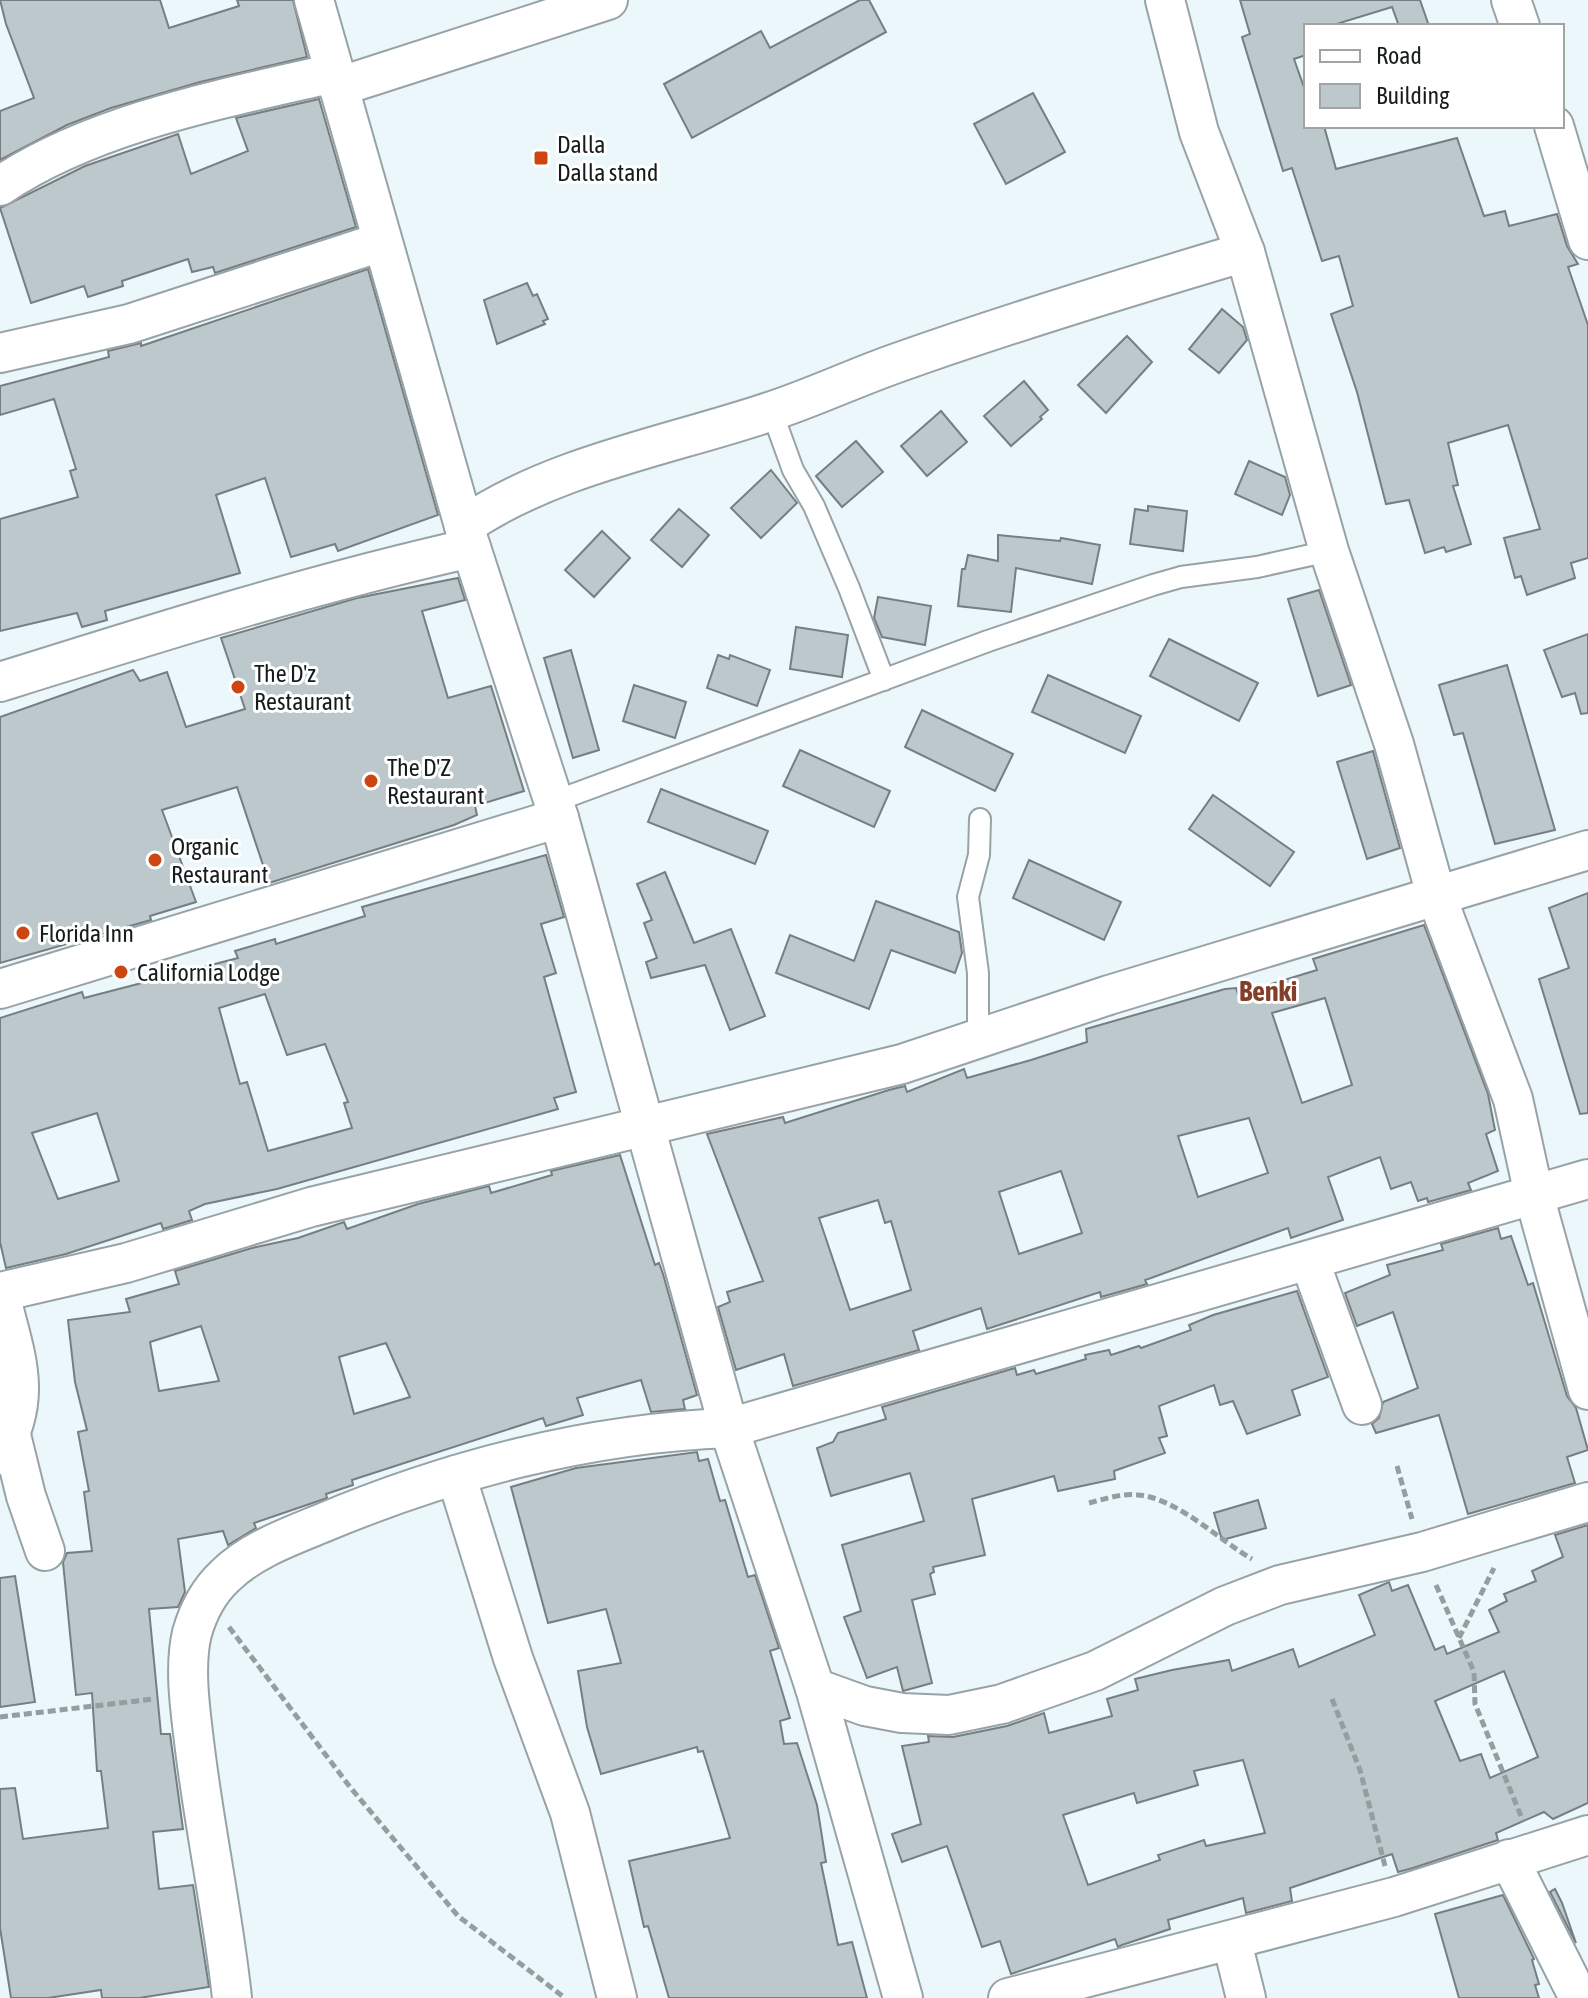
<svg xmlns="http://www.w3.org/2000/svg" width="1588" height="1998" font-family="'Asap Condensed',sans-serif">
<style>
.building{fill:#bdc8cc;stroke:#757f83;stroke-width:2;fill-rule:evenodd}
.lines{fill:none;stroke-linecap:round;stroke-linejoin:round}
.lane-casing{stroke:#98a3a7;stroke-width:24}
.street-casing{stroke:#98a3a7;stroke-width:42}
.path{stroke:#949d9f;stroke-width:5;stroke-dasharray:8 4;stroke-linecap:butt}
.lane{stroke:#fff;stroke-width:20}
.street{stroke:#fff;stroke-width:38}
.poi-dot{fill:#cd4612;stroke:#fff;stroke-width:3}
.labels{text-anchor:middle;dominant-baseline:central;stroke-width:6;stroke-linejoin:round;paint-order:stroke}
.poi-label{font-size:24px;fill:#161b1c;stroke:#fff;text-anchor:start}
.quarter-label{font-size:28px;font-weight:bold;fill:#833f29;stroke:#fff}
</style>
<rect width="100%" height="100%" fill="#ebf7fb"/>
<g class="building">
<path d="M0,0H160L169,28L239,6L237,0H293L307,57L200,82L111,108L67,125L0,160V111L34,98L6,24Z"/>
<path d="M860,0H869L886,32L692,138L664,84L761,31L770,48Z"/>
<path d="M1240,0H1420L1429,26H1399L1392,7L1330,26H1306V55L1294,59L1306,93V126H1324L1336,169L1457,138L1484,216L1505,211L1509,226L1557,214L1567,246L1578,264L1568,267L1588,325V558L1571,563L1575,578L1527,595L1521,576L1515,578L1504,538L1540,529L1508,425L1448,443L1458,485L1453,486L1471,544L1446,552L1444,547L1425,553L1409,500L1386,504L1357,392L1331,314L1353,306L1339,256L1322,261L1292,168L1283,171L1242,37L1250,34Z"/>
<path d="M1033,93L1065,152L1006,184L974,124Z"/>
<path d="M319,99L356,227L215,273L213,267L192,272L188,259L122,281L123,286L88,297L84,286L31,303L0,208L85,166L178,134L191,174L248,151L236,118Z"/>
<path d="M368,269L438,515L338,551L335,544L291,557L265,478L216,495L240,573L105,611L107,620L82,627L77,613L0,631V519L78,497L70,471L76,469L54,399L0,415V386L109,357L108,351L141,343V346Z"/>
<path d="M527,283L533,296L537,294L548,319L543,321L545,324L497,344L484,300Z"/>
<path d="M1222,309L1243,327L1247,340L1219,373L1189,349Z"/>
<path d="M1127,336L1152,362L1106,413L1078,385Z"/>
<path d="M1024,381L1048,410L1040,417L1042,419L1011,446L984,416Z"/>
<path d="M941,411L967,442L927,476L901,446Z"/>
<path d="M856,441L883,472L842,507L816,476Z"/>
<path d="M1249,461L1285,477L1290,495L1282,515L1235,494Z"/>
<path d="M771,470L797,503L761,538L731,508Z"/>
<path d="M1148,506L1187,511L1183,551L1130,544L1135,509L1148,511Z"/>
<path d="M679,509L709,535L682,567L651,540Z"/>
<path d="M602,531L630,558L594,597L565,570Z"/>
<path d="M998,535L1060,541L1061,538L1100,545L1092,584L1016,568L1011,612L958,606L962,569H965L968,555L998,561Z"/>
<path d="M458,578L465,600L422,611L448,698L491,686L524,791L475,806L477,815L454,825L269,883L237,787L162,810L196,902L150,916L151,920L0,963V717L133,670L140,681L167,672L186,727L245,709L221,638L357,598Z"/>
<path d="M1319,590L1351,685L1318,696L1288,599Z"/>
<path d="M878,597L931,606L925,645L882,637L874,618Z"/>
<path d="M796,627L848,635L842,677L790,669Z"/>
<path d="M1588,634V713L1581,714L1575,693L1562,697L1544,650Z"/>
<path d="M1169,639L1258,683L1239,721L1150,676Z"/>
<path d="M571,650L599,750L573,758L544,658Z"/>
<path d="M718,655L729,659L730,655L770,670L757,706L707,688Z"/>
<path d="M1507,665L1555,830L1495,844L1463,733L1454,735L1439,685Z"/>
<path d="M1048,675L1141,716L1125,753L1032,712Z"/>
<path d="M634,685L686,702L675,738L623,721Z"/>
<path d="M922,710L1013,754L995,791L905,747Z"/>
<path d="M800,750L890,791L874,827L783,786Z"/>
<path d="M1373,751L1400,848L1367,859L1337,762Z"/>
<path d="M661,789L768,831L755,864L648,822Z"/>
<path d="M1213,795L1294,852L1270,886L1189,829Z"/>
<path d="M546,855L564,917L541,924L556,973L544,977L576,1092L554,1098L558,1109L277,1189L205,1204L189,1211L192,1220L163,1229L161,1223L66,1254L6,1268L0,1242V1018L82,992L84,998L238,958L235,951L275,939L276,944L365,916L362,907ZM265,994L287,1055L325,1044L348,1102L344,1103L352,1128L268,1151L247,1082L240,1084L219,1008ZM97,1113L119,1181L58,1199L32,1133Z"/>
<path d="M1029,860L1121,902L1104,940L1013,898Z"/>
<path d="M665,872L694,943L731,929L765,1016L730,1030L705,965L651,978L646,962L657,958L644,923L652,920L637,884Z"/>
<path d="M1588,893V1113L1580,1114L1539,979L1569,968L1549,908Z"/>
<path d="M876,901L959,932L962,953L955,973L891,950L869,1009L776,973L790,935L854,961Z"/>
<path d="M1424,925L1488,1094L1495,1130L1486,1134L1498,1171L1468,1183L1471,1190L1428,1202L1427,1198L1418,1201L1411,1182L1391,1189L1380,1157L1328,1177L1343,1220L1291,1238L1288,1228L1151,1278L1145,1280L1147,1284L1101,1297L1100,1292L987,1329L981,1308L913,1331L919,1350L793,1386L784,1354L736,1370L718,1307L730,1302L727,1292L763,1281L707,1134L783,1117L785,1123L889,1090L905,1086L907,1092L964,1069L967,1078L1031,1060L1087,1042L1086,1029L1225,989L1236,988L1238,994L1317,970L1313,959ZM1325,998L1352,1085L1302,1103L1272,1013ZM1249,1118L1268,1173L1198,1197L1178,1136ZM1061,1171L1082,1233L1019,1254L999,1192ZM878,1200L885,1223L891,1221L911,1290L850,1310L819,1218Z"/>
<path d="M620,1155L655,1265L659,1263L663,1274L697,1395L683,1400L685,1409L651,1412L641,1380L577,1398L583,1415L546,1426L543,1418L352,1480L353,1485L326,1494L327,1498L254,1523L256,1528L228,1545L223,1531L178,1539L185,1592L178,1607L149,1609L161,1734H170L183,1829L153,1832L159,1889L193,1885L209,1987L139,1998H102L101,1990L48,1998H11L0,1928V1789L15,1788L23,1839L108,1828L101,1771H97L92,1693L76,1695L63,1562L67,1553L92,1551L84,1492L89,1491L78,1432L87,1430L75,1382L68,1320L130,1312L126,1299L179,1284L175,1271L252,1248L298,1238L344,1222L347,1229L418,1204L489,1186L491,1193L552,1175L551,1171ZM201,1326L219,1381L159,1391L150,1342ZM386,1343L410,1397L354,1414L339,1357Z"/>
<path d="M1498,1228L1501,1239L1511,1236L1528,1285L1533,1283L1567,1396L1576,1408L1588,1450L1567,1457L1575,1483L1468,1514L1439,1415L1376,1433L1372,1424L1379,1418L1383,1402L1418,1388L1393,1312L1357,1326L1345,1293L1390,1275L1387,1265L1443,1250L1441,1244Z"/>
<path d="M1297,1291L1328,1377L1292,1390L1300,1415L1247,1434L1233,1401L1220,1405L1214,1385L1159,1406L1167,1436L1159,1438L1165,1453L1114,1471L1115,1479L1058,1491L1054,1476L972,1499L985,1555L933,1567L934,1572L930,1574L935,1594L912,1600L932,1683L903,1691L897,1667L867,1678L844,1617L861,1611L842,1545L924,1521L910,1473L831,1496L817,1448L833,1442L838,1433L886,1419L882,1407L1015,1368L1017,1375L1034,1370L1036,1374L1086,1359L1085,1355L1109,1350L1111,1355L1139,1346L1141,1348L1191,1330L1189,1325L1213,1315Z"/>
<path d="M697,1452L699,1461L708,1459L720,1501L725,1500L748,1577L755,1575L779,1648L770,1651L790,1718L780,1721L784,1744L797,1743L817,1805L826,1862L821,1863L838,1945L852,1942L867,1998H669L648,1926L644,1927L629,1861L730,1838L703,1751L698,1752L697,1747L601,1774L587,1727L578,1671L621,1663L606,1609L548,1623L511,1487L576,1468Z"/>
<path d="M1258,1500L1266,1528L1222,1540L1214,1513Z"/>
<path d="M1588,1525V1803L1553,1819L1544,1812L1496,1833L1498,1840L1413,1868L1398,1872L1392,1854L1290,1888L1292,1901L1246,1913L1243,1898L1168,1920L1170,1929L1122,1945L1118,1947L1115,1939L1011,1974L1000,1941L982,1947L947,1846L902,1862L892,1834L921,1824L902,1746L929,1742L928,1736L953,1737L1007,1726L1044,1713L1049,1733L1112,1716L1107,1699L1138,1690L1135,1679L1172,1670L1229,1660L1232,1671L1293,1649L1299,1667L1375,1635L1359,1595L1389,1582L1392,1591L1408,1585L1435,1650L1444,1646L1447,1654L1499,1632L1489,1610L1507,1601L1504,1594L1536,1581L1532,1571L1563,1557L1555,1535ZM1504,1671L1538,1757L1490,1778L1481,1754L1460,1761L1435,1701ZM1243,1760L1265,1833L1206,1846L1204,1840L1158,1855L1160,1860L1088,1885L1063,1815L1134,1793L1137,1803L1198,1785L1194,1771Z"/>
<path d="M15,1576L35,1702L0,1707V1578Z"/>
<path d="M1555,1889L1562,1903L1576,1943L1550,1892Z"/>
<path d="M1503,1895L1534,1959L1532,1960L1539,1984L1535,1985L1539,1998H1459L1435,1914Z"/>
</g>
<g class="lines">
<g class="lane-casing">
<g id="lane">
<path d="M772,412L793,470L814,506L849,588L884,680"/>
<path d="M553,802L988,641L1153,585L1181,577L1257,567L1329,551"/>
<path d="M978,1038V973L968,897L979,855L980,819"/>
</g>
</g>
<g class="street-casing">
<g id="street">
<path d="M314,0L464,526L559,818L729,1428L815,1688L903,1998"/>
<path d="M1165,0L1199,132L1245,252L1329,551L1394,744L1436,895L1513,1099L1534,1195L1588,1390"/>
<path d="M1511,0L1520,26"/>
<path d="M338,87L608,0"/>
<path d="M1554,126L1588,240"/>
<path d="M0,186C93,123 226,98 334,73"/>
<path d="M0,353L129,324L381,242"/>
<path d="M464,526C550,466 671,445 769,412C812,398 852,379 894,364C1009,323 1127,287 1245,252"/>
<path d="M0,682C156,633 311,584 471,548"/>
<path d="M0,989L559,818"/>
<path d="M1310,1262L1362,1405"/>
<path d="M0,1292L126,1263L311,1207L902,1064L1109,995L1588,850"/>
<path d="M0,1294C15,1356 34,1395 0,1455"/>
<path d="M11,1435L26,1496L45,1551"/>
<path d="M456,1475L513,1658L570,1813L617,1998"/>
<path d="M815,1688L865,1706L902,1713L949,1715L1002,1704L1095,1671L1225,1606L1280,1585L1422,1552L1588,1502"/>
<path d="M1509,1859L1579,1998"/>
<path d="M1232,1942L1246,1998"/>
<path d="M232,1998C223,1912 204,1827 194,1741C190,1708 184,1666 192,1633C198,1612 209,1591 225,1576C250,1551 288,1537 320,1524C448,1470 589,1433 729,1428L1588,1179"/>
<path d="M1008,1998L1394,1897L1588,1835"/>
</g>
</g>
<g class="path">
<path d="M1397,1466L1412,1519"/>
<path d="M1089,1503C1104,1499 1122,1493 1138,1495C1177,1498 1219,1540 1252,1559"/>
<path d="M1436,1585L1474,1672L1475,1704L1523,1821"/>
<path d="M229,1627L350,1787L458,1916L565,1998"/>
<path d="M1459,1638L1494,1568"/>
<path d="M1332,1699L1360,1770L1385,1866"/>
<path d="M0,1717L154,1699"/>
</g>
<use href="#lane" class="lane"/>
<use href="#street" class="street"/>
</g>
<g class="poi-dot">
<rect x="533" y="150" width="16" height="16" rx="4"/>
<circle cx="238" cy="687" r="8"/>
<circle cx="371" cy="781" r="8"/>
<circle cx="155" cy="860" r="8"/>
<circle cx="23" cy="933" r="8"/>
<circle cx="121" cy="972" r="8"/>
</g>
<g class="labels">
<g class="poi-label">
<text x="557" y="144">Dalla<tspan x="557" dy="28">Dalla stand</tspan></text>
<text x="254" y="673">The D'z<tspan x="254" dy="28">Restaurant</tspan></text>
<text x="387" y="767">The D'Z<tspan x="387" dy="28">Restaurant</tspan></text>
<text x="171" y="846">Organic<tspan x="171" dy="28">Restaurant</tspan></text>
<text x="39" y="933">Florida Inn</text>
<text x="137" y="972">California Lodge</text>
</g>
<g class="quarter-label">
<text x="1268" y="991">Benki</text>
</g>
</g>
<rect x="1304" y="24" width="260" height="104" fill="#ffffff" stroke="#a2a4a4" stroke-width="2"/>
<rect x="1320" y="50" width="40" height="12" fill="#ffffff" stroke="#a2a4a4" stroke-width="2"/>
<text x="1376" y="64" font-size="24" fill="#161b1c">Road</text>
<rect x="1320" y="84" width="40" height="24" fill="#bdc8cc" stroke="#a2a4a4" stroke-width="2"/>
<text x="1376" y="104" font-size="24" fill="#161b1c">Building</text>
</svg>
